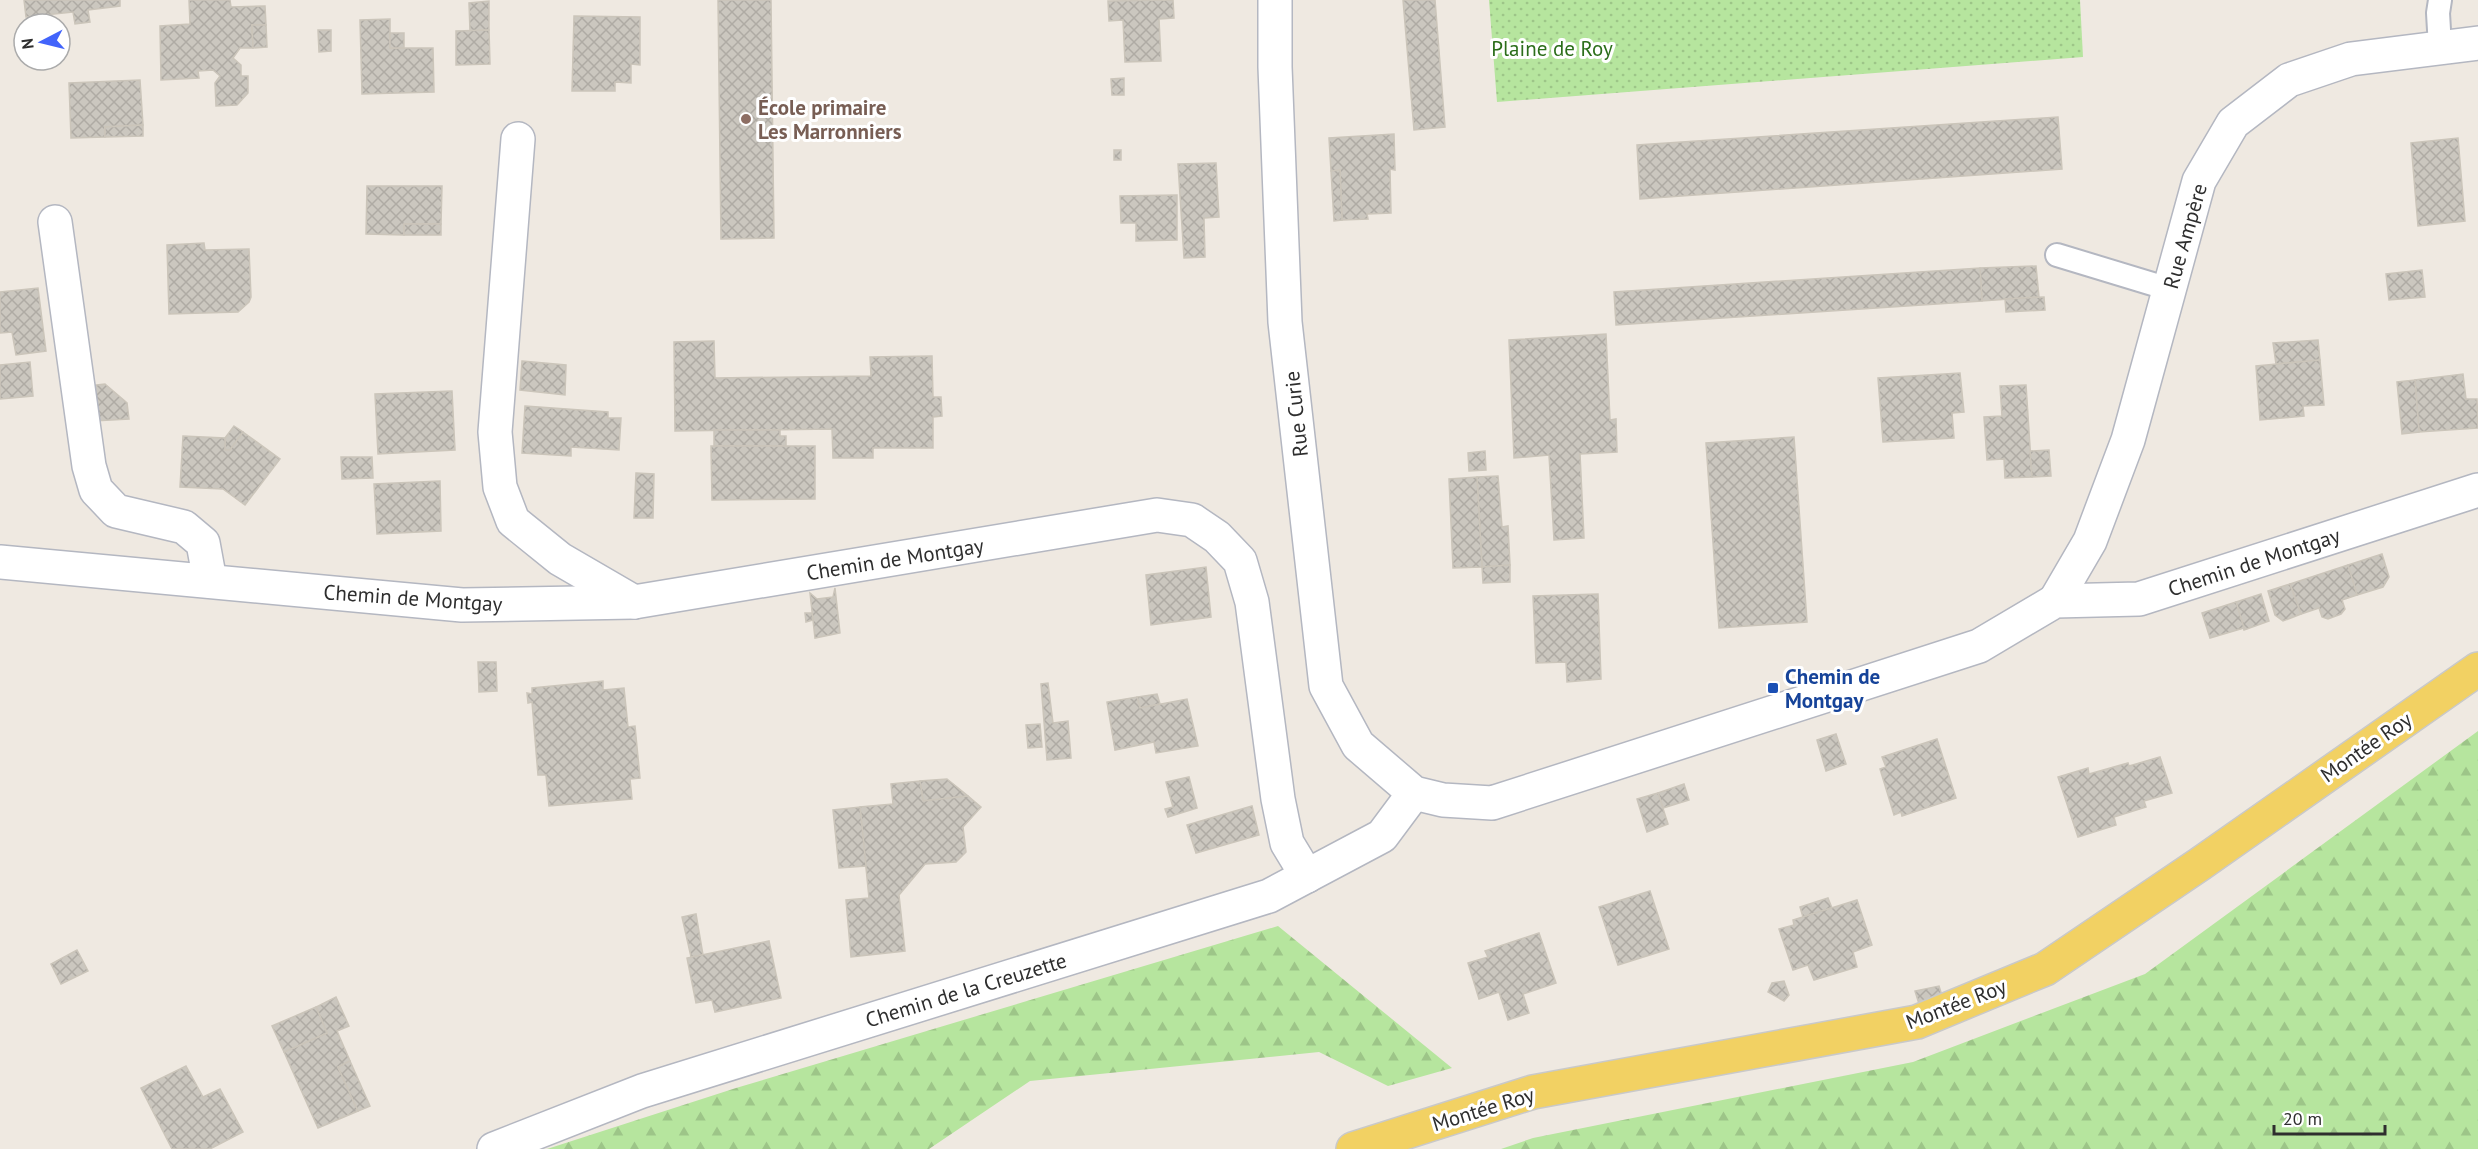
<svg xmlns="http://www.w3.org/2000/svg" width="2478" height="1149" font-family="'PT Sans',sans-serif">
<style>
.grass{fill:url(#grass-dots)}
.forest{fill:url(#forest-firs)}
.building{fill:url(#building-cross-hatch);stroke:#cbc5ba;stroke-width:1.5}
.lines{fill:none;stroke-linecap:round;stroke-linejoin:round}
.lane-casing{stroke:#b4b7c1;stroke-width:26}
.street-casing{stroke:#b4b7c1;stroke-width:36}
.primary-casing{stroke:#c9c9c9;stroke-width:36}
.lane{stroke:#fff;stroke-width:22}
.street{stroke:#fff;stroke-width:33}
.primary{stroke:#f2d163;stroke-width:33}
.education-dot{fill:#8d6e63;stroke:#fff;stroke-width:2}
.transit-dot{fill:#1a4fb4;stroke:#fff;stroke-width:2}
.labels{text-anchor:middle;dominant-baseline:central;stroke-width:6;stroke-linejoin:round;paint-order:stroke}
.park-label{font-size:21px;fill:#2c6e1b;stroke:#fff}
.education-label{font-size:21px;font-weight:bold;fill:#785e54;stroke:#fff;text-anchor:start}
.street-label{font-size:21px;fill:#2e2e2e;stroke:#fff}
.transit-label{font-size:21px;font-weight:bold;fill:#164399;stroke:#fff;text-anchor:start}
</style>
<defs>
<pattern id="grass-dots" width="8" height="8" patternUnits="userSpaceOnUse" patternTransform="scale(1.5)"><rect width="8" height="8" fill="#b6e59e"/><path d="M2 2h.1M6 6h.1" fill="none" stroke="#9dc588" stroke-width="1.8" stroke-linecap="round"/></pattern>
<pattern id="forest-firs" width="22" height="20" patternUnits="userSpaceOnUse" patternTransform="scale(1.5)"><rect width="22" height="20" fill="#b6e59e"/><path d="M5 1l3.5 6h-7zM16 11l3.5 6h-7z" fill="#9dc588"/></pattern>
<pattern id="building-cross-hatch" width="8" height="8" patternUnits="userSpaceOnUse" patternTransform="scale(1.5)"><rect width="8" height="8" fill="#cbc7bf"/><path d="M0 0l8 8M0 8l8-8" fill="none" stroke="#afaba4"/></pattern>
</defs>
<rect width="100%" height="100%" fill="#efe9e1"/>
<path class="grass" d="M1489,0H2080L2083,57L1497,102Z"/>
<g class="forest">
<path d="M2478,731V1149H1501L1533,1138L1913,1062L2145,974Z"/>
<path d="M1278,926L1452,1068L1388,1086L1319,1052L1030,1081L929,1149H547L736,1088Z"/>
</g>
<g class="building">
<path d="M24,0H120V6L88,10L90,22L75,24L73,12L26,17Z"/>
<path d="M189,0H230L231,7L265,6L266,25H252L253,48H240L233,58L241,65V76H248V93L237,105L216,106L215,83L220,76L213,70L198,71L199,78L161,80L160,26L190,24Z"/>
<path d="M718,0H771L774,238L721,239Z"/>
<path d="M1173,0L1174,18L1159,19L1161,61L1125,62L1123,20L1109,21L1108,1Z"/>
<path d="M1403,0H1435L1445,127L1414,130Z"/>
<path d="M489,1V30L470,31L469,3Z"/>
<path d="M574,16L640,17V65L631,64V83L615,82V91H572Z"/>
<path d="M390,19V48H433L434,92L362,94L360,20Z"/>
<path d="M252,25H266L267,47L253,48Z"/>
<path d="M318,30H331V51L319,52Z"/>
<path d="M489,30L490,64L456,65V31Z"/>
<rect x="390" y="33" width="14" height="15"/>
<path d="M1124,78V95H1112L1111,79Z"/>
<path d="M140,80L143,125L105,127V137L71,138L69,83Z"/>
<path d="M2058,117L2062,169L1640,199L1637,145Z"/>
<path d="M143,125V136L105,137V127Z"/>
<path d="M1394,134L1395,170L1390,169L1391,213L1367,214L1368,219L1342,220L1340,170L1331,171L1329,138Z"/>
<path d="M2458,138L2465,221L2418,226L2411,143Z"/>
<rect x="1114" y="150" width="7" height="10"/>
<path d="M1216,163L1219,217L1204,218L1205,257L1184,258L1178,164Z"/>
<path d="M1340,170L1342,220L1334,221L1331,171Z"/>
<path d="M367,186H442L441,224H404V235L366,234Z"/>
<path d="M1177,195V240L1136,241V223H1121L1120,196Z"/>
<rect x="404" y="224" width="37" height="11"/>
<path d="M204,243L205,250L249,249L251,297L249,302L238,312L169,314L167,245Z"/>
<path d="M2036,266L2039,297L1982,301L1980,268Z"/>
<path d="M1980,268L1982,301L1616,325L1614,292Z"/>
<path d="M2422,270L2425,297L2389,300L2386,274Z"/>
<path d="M38,288L46,351L16,355L12,332L0,333V292Z"/>
<path d="M2044,297L2045,310L2006,312L2005,299Z"/>
<path d="M1606,334L1610,420L1616,419L1617,452L1580,454L1584,538L1554,540L1549,455L1514,458L1509,340Z"/>
<path d="M2318,340L2320,360L2276,364L2273,343Z"/>
<path d="M714,341L715,378L871,376L870,357L932,356L933,397H941L942,416L933,417V448H873V458H833L832,429L675,431L674,342Z"/>
<path d="M2320,360L2324,405L2303,406L2304,416L2260,420L2256,366Z"/>
<path d="M522,361L566,365L565,395L520,390Z"/>
<path d="M30,362L33,396L0,399V365Z"/>
<path d="M1960,373L1964,412L1952,413L1954,438L1883,442L1878,378Z"/>
<path d="M2463,374L2466,399H2477L2478,428L2419,432L2415,380Z"/>
<path d="M2415,380L2419,432L2402,434L2397,382Z"/>
<path d="M105,384L127,403L129,419L93,421L88,386Z"/>
<path d="M2026,385L2032,477L2005,478L2004,459L1987,460L1984,417L2002,416L2000,386Z"/>
<path d="M452,391L455,450L378,454L375,394Z"/>
<path d="M525,406L608,412V418H621L619,450L571,447V456L522,453Z"/>
<path d="M234,426L243,432L230,450H225V438Z"/>
<path d="M714,430H780V436H786V446H714Z"/>
<path d="M243,432L280,459L245,505L223,489L180,487L183,436L225,438V450H230Z"/>
<path d="M1794,437L1807,622L1719,628L1706,443Z"/>
<path d="M711,446H815V499L712,500Z"/>
<path d="M2049,450L2051,476L2032,477L2030,451Z"/>
<path d="M1485,451L1486,470L1469,471L1468,453Z"/>
<path d="M341,457H372L373,478L342,479Z"/>
<path d="M636,473L654,474L653,518H634Z"/>
<path d="M1498,476L1502,527L1508,526L1510,565L1482,567L1477,477Z"/>
<path d="M1477,477L1482,567L1453,568L1449,479Z"/>
<path d="M440,481L441,531L377,534L374,484Z"/>
<path d="M2382,554L2389,577L2383,587L2357,595L2348,565Z"/>
<path d="M1510,565V582L1483,583L1482,567Z"/>
<path d="M2348,565L2357,595L2342,600L2345,609L2341,614L2328,619L2322,617L2319,608L2301,614L2290,584Z"/>
<path d="M1206,567L1211,617L1151,625L1146,575Z"/>
<path d="M2290,584L2301,614L2283,621L2275,615L2268,591Z"/>
<path d="M835,588L840,633L815,638L810,593L817,599L833,597Z"/>
<path d="M1598,594L1601,679L1567,682L1566,662L1536,663L1533,596Z"/>
<path d="M2261,594L2269,621L2244,630L2236,602Z"/>
<path d="M2236,602L2244,628L2210,638L2202,613Z"/>
<path d="M805,613H812L813,620L806,622Z"/>
<path d="M478,662H496L497,691L479,692Z"/>
<path d="M603,681V690L624,688L628,727L635,726L640,778L630,779L632,799L549,806L546,775H538L532,702L528,703L527,693L532,694V688Z"/>
<path d="M1048,683L1053,723L1068,721L1071,758L1047,760L1041,684Z"/>
<path d="M1157,694L1160,704L1140,708L1137,697Z"/>
<path d="M1137,697L1140,708L1187,699L1198,746L1156,753L1154,742L1115,750L1107,702Z"/>
<path d="M1040,724L1042,747L1028,748L1026,725Z"/>
<path d="M1836,734L1846,764L1826,771L1817,740Z"/>
<path d="M1937,739L1956,798L1902,816L1901,812L1894,815L1880,769L1886,767L1882,757Z"/>
<path d="M2160,757L2172,793L2144,801L2146,807L2114,817L2116,825L2078,837L2058,777L2088,768L2089,774L2128,763L2129,766Z"/>
<path d="M1189,777L1197,808L1168,817L1165,809L1173,807L1166,782Z"/>
<path d="M947,779L968,796L923,801L920,781Z"/>
<path d="M920,781L923,801L968,796L981,807L963,827L966,852L956,862L925,864L899,895L905,951L851,957L846,900L869,898L860,807L893,804L891,784Z"/>
<path d="M1684,784L1689,800L1663,808L1658,793Z"/>
<path d="M1658,793L1668,824L1647,832L1637,799Z"/>
<path d="M1252,806L1259,835L1196,853L1187,825Z"/>
<path d="M860,807L866,866L839,868L833,810Z"/>
<path d="M1650,891L1669,949L1618,965L1599,907Z"/>
<path d="M1828,898L1832,908L1803,917L1800,907Z"/>
<path d="M1857,900L1872,945L1853,952L1857,967L1814,980L1808,965L1793,970L1779,929L1794,925L1793,920Z"/>
<path d="M696,914L703,955L691,957L682,917Z"/>
<path d="M1539,933L1556,983L1523,994L1529,1013L1508,1020L1499,992L1479,999L1468,963L1488,957L1485,951Z"/>
<path d="M769,941L781,998L715,1012L712,1000L696,1003L687,958Z"/>
<path d="M77,950L88,971L61,984L51,964Z"/>
<path d="M1784,981L1789,995L1784,1001L1768,992L1772,983Z"/>
<path d="M1939,986L1943,999L1919,1004L1915,991Z"/>
<path d="M336,997L349,1026L337,1031L350,1061L338,1067L358,1111L318,1128L284,1052L327,1033L316,1007Z"/>
<path d="M316,1007L327,1033L284,1052L272,1026Z"/>
<path d="M350,1061L370,1106L358,1111L338,1067Z"/>
<path d="M186,1066L203,1097L220,1089L243,1132L210,1149H172L141,1088Z"/>
</g>
<g class="lines">
<g class="lane-casing">
<g id="lane">
<path d="M2440,0L2438,13L2440,47"/>
<path d="M2057,255L2169,289"/>
</g>
</g>
<g class="street-casing">
<g id="street">
<path d="M1275,0V67L1285,322L1326,686L1358,745L1414,793L1443,800L1492,803L1979,646L2055,601L2139,599L2478,490"/>
<path d="M518,139L495,432L500,487L513,521L560,559L634,602"/>
<path d="M55,222L89,466L96,490L116,511L184,527L203,543L210,581"/>
<path d="M0,562L462,605L634,602L1157,515L1192,520L1217,537L1240,561L1252,602L1278,799L1287,843L1307,876"/>
<path d="M2055,601L2090,541L2128,440L2199,181L2233,123L2289,80L2351,59L2478,43"/>
<path d="M494,1149L642,1091L1269,896L1382,836L1414,793"/>
</g>
</g>
<g class="primary-casing">
<path id="primary" d="M1353,1149L1533,1092L1917,1022L2045,969L2200,864L2478,669"/>
</g>
<use href="#lane" class="lane"/>
<use href="#street" class="street"/>
<use href="#primary" class="primary"/>
</g>
<circle class="education-dot" cx="746" cy="119" r="6"/>
<rect class="transit-dot" x="1767" y="682" width="12" height="12" rx="3"/>
<g class="labels">
<g class="park-label">
<text x="1552" y="48">Plaine de Roy</text>
</g>
<g class="education-label">
<text x="758" y="107">École primaire<tspan x="758" dy="24">Les Marronniers</tspan></text>
</g>
<g class="street-label">
<text transform="translate(2185 236) rotate(-74)">Rue Ampère</text>
<text transform="translate(1296 414) rotate(-96)">Rue Curie</text>
<text transform="translate(895 559) rotate(-9)">Chemin de Montgay</text>
<text transform="translate(2254 562) rotate(-18)">Chemin de Montgay</text>
<text transform="translate(413 598) rotate(4)">Chemin de Montgay</text>
<text transform="translate(2366 747) rotate(-35)">Montée Roy</text>
<text transform="translate(966 990) rotate(-17)">Chemin de la Creuzette</text>
<text transform="translate(1956 1004) rotate(-21)">Montée Roy</text>
<text transform="translate(1483 1109) rotate(-17)">Montée Roy</text>
</g>
<g class="transit-label">
<text x="1785" y="676">Chemin de<tspan x="1785" dy="24">Montgay</tspan></text>
</g>
</g>
<g transform="translate(42 42) rotate(263)"><circle r="28" fill="#ffffff" stroke="#ababab" stroke-width="1.5"/>
<path d="M0-4.5L10 22L0 15L-10 22Z" fill="#4264fb"/>
<text y="-9" font-size="16" font-weight="bold" text-anchor="middle" fill="#2e2e2e">N</text>
</g>
<path d="M2274 1125v9h111v-9" fill="none" stroke="#2e2e2e" stroke-width="3"/>
<text x="2283" y="1125" font-size="18" fill="#2e2e2e" stroke="#ffffff" stroke-width="4.5" paint-order="stroke">20 m</text>
</svg>
